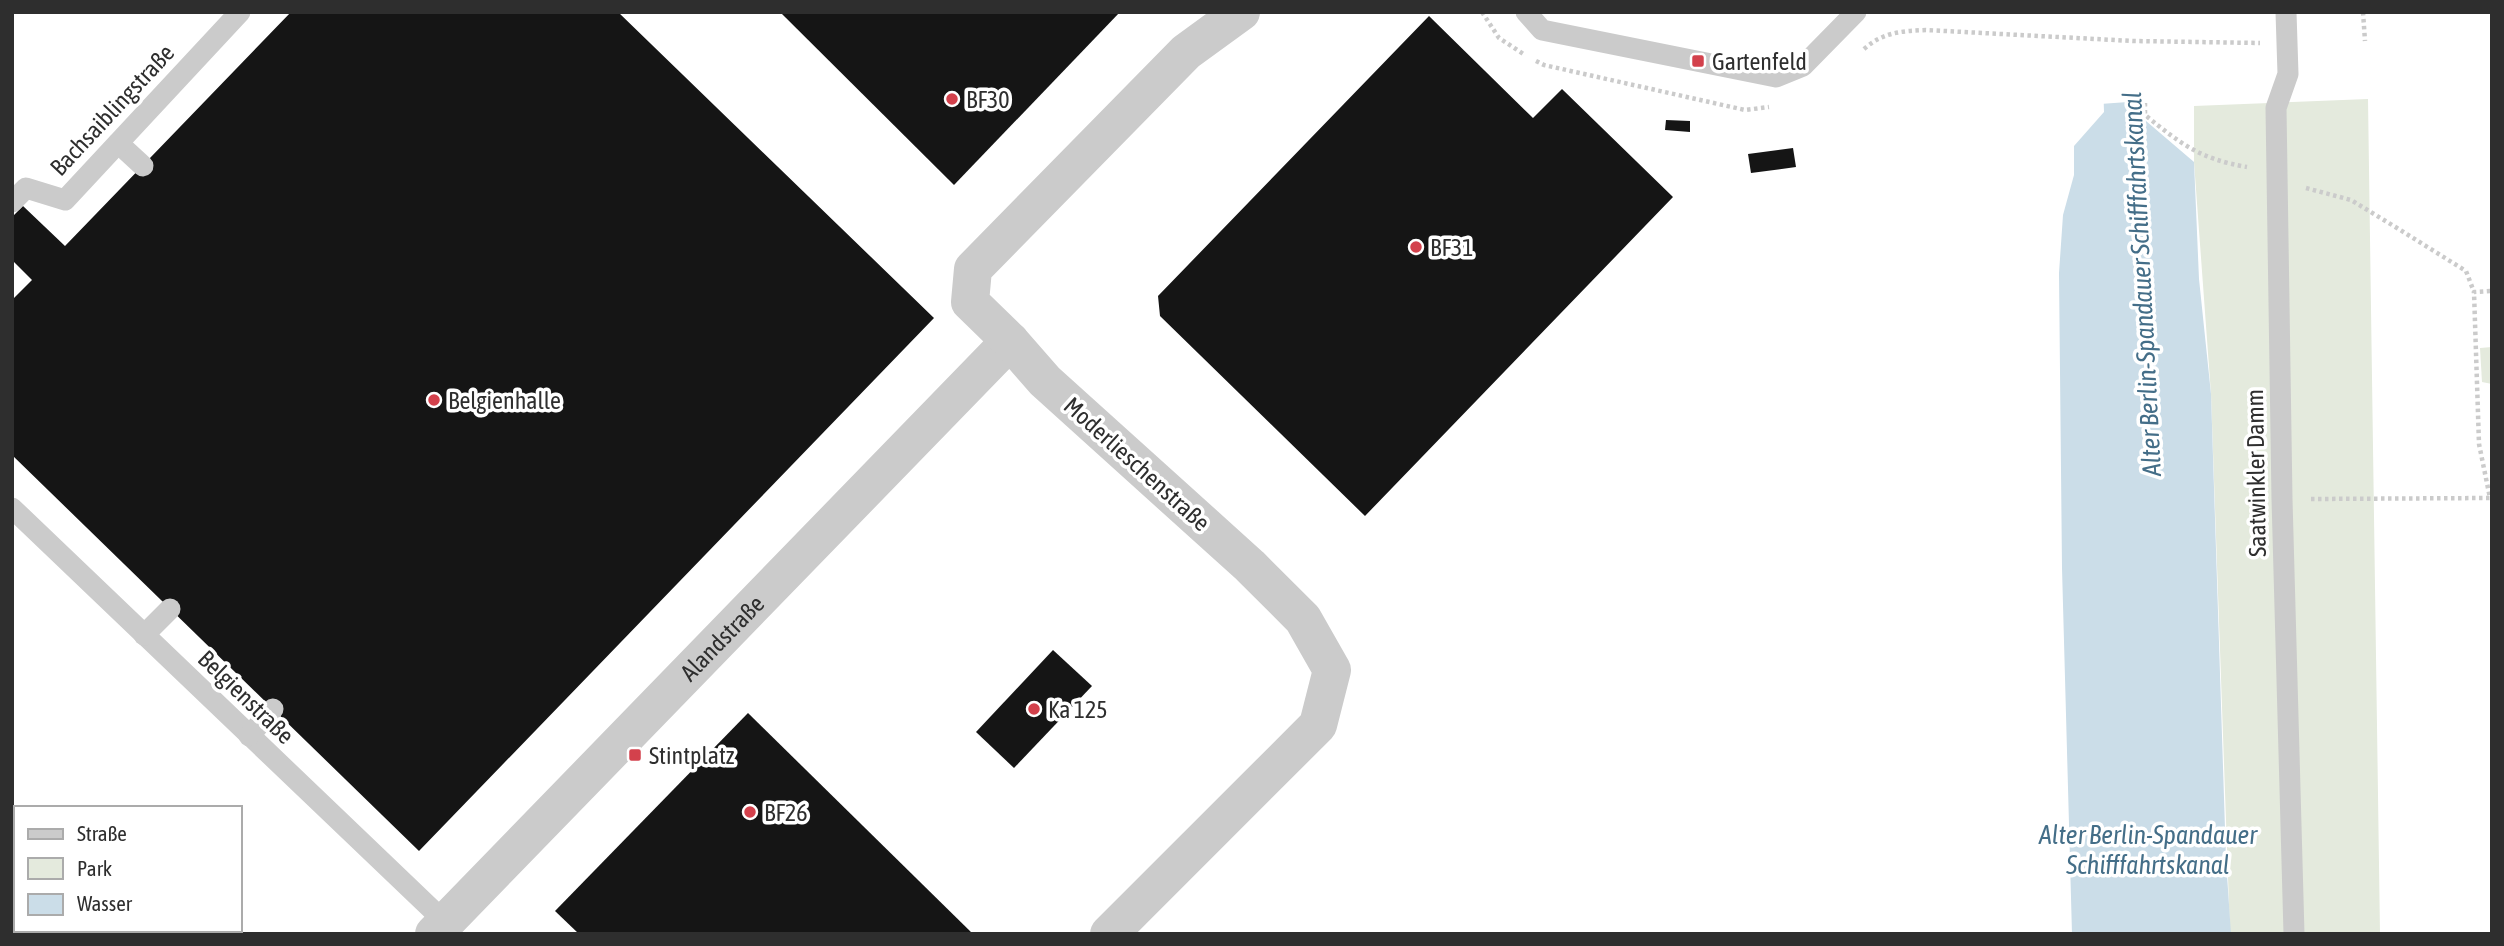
<svg xmlns="http://www.w3.org/2000/svg" width="2504" height="946" font-family="'Asap Condensed',sans-serif">
<style>
.green{fill:#e4eadd}
.water{fill:#cbdde8}
.pier{fill:#fff}
.building{fill:#151515}
.lines{fill:none;stroke-linecap:round;stroke-linejoin:round}
.path{stroke:#cbcbcb;stroke-width:4.5;stroke-dasharray:3.5 3.5;stroke-linecap:butt}
.lane{stroke:#cbcbcb;stroke-width:21}
.street{stroke:#cbcbcb;stroke-width:38}
.poi-dot{fill:#d3414c;stroke:#fff;stroke-width:2.5}
.labels{text-anchor:middle;dominant-baseline:central;stroke-width:7;stroke-linejoin:round;paint-order:stroke}
.poi-label{font-size:24px;fill:#2e2e2e;stroke:#fff;text-anchor:start}
.street-label{font-size:24px;fill:#2e2e2e;stroke:#fff}
.water-label{font-size:26px;font-style:italic;fill:#446e88;stroke:#fff}
</style>
<rect width="100%" height="100%" fill="#fff"/>
<g class="green">
<path d="M2368,99L2380,934H2230L2211,394L2194,162V106Z"/>
<path d="M2492,347V384L2482,382L2480,348Z"/>
</g>
<path class="water" d="M2136,12L2139,115L2194,162L2199,279L2211,394L2226,860L2231,934H2072L2062,568L2059,273L2063,215L2074,175V146L2104,112L2102,49Z"/>
<path class="pier" d="M2090,12H2139L2142,101L2100,104L2099,50L2091,42Z"/>
<g class="building">
<path d="M291,12H618L934,318L419,851L12,455V300L32,280L12,260V217L23,206L65,246Z"/>
<path d="M780,12H1120L954,185Z"/>
<path d="M1429,16L1533,118L1562,89L1673,197L1365,516L1160,316L1158,296Z"/>
<path d="M1666,120L1690,121V132L1665,130Z"/>
<path d="M1793,148L1796,167L1751,173L1748,154Z"/>
<path d="M1053,650L1092,686L1014,768L976,732Z"/>
<path d="M748,713L973,934H579L555,911Z"/>
</g>
<g class="lines">
<g class="path">
<path d="M1482,12L1499,38L1525,55"/>
<path d="M2363,12L2365,41"/>
<path d="M1864,49C1883,32 1902,31 1926,30L2133,41L2260,43"/>
<path d="M1536,61L1544,65L1745,110L1769,107"/>
<path d="M2145,103V115C2181,144 2200,159 2247,167"/>
<path d="M2306,188L2351,200L2397,228L2466,271L2474,292"/>
<path d="M2311,499L2490,498L2479,444L2474,292L2492,291"/>
</g>
<g class="lane">
<path d="M1526,12L1542,30L1776,77L1803,66L1856,12"/>
<path d="M2286,12L2288,74L2276,108L2282,499L2294,934"/>
<path d="M118,143L143,166"/>
<path d="M12,202L26,188L65,200L240,12"/>
<path d="M12,508L445,922"/>
<path d="M144,635L170,609"/>
<path d="M249,736L273,709"/>
</g>
<g class="street">
<path id="s1" d="M434,934L1010,341"/>
<path d="M1109,934L1318,725L1332,670L1303,619L1250,566L1045,381L1010,341L970,302L973,269L1186,52L1241,12"/>
</g>
</g>
<g class="poi-dot">
<rect x="1691" y="54" width="14" height="14" rx="3.5"/>
<circle cx="952" cy="99" r="7"/>
<circle cx="1416" cy="247" r="7"/>
<circle cx="434" cy="400" r="7"/>
<circle cx="1034" cy="709" r="7"/>
<rect x="628" y="748" width="14" height="14" rx="3.5"/>
<circle cx="750" cy="812" r="7"/>
</g>
<g class="labels">
<g class="poi-label">
<text x="1712" y="61">Gartenfeld</text>
<text x="966" y="99">BF30</text>
<text x="1430" y="247">BF31</text>
<text x="448" y="400">Belgienhalle</text>
<text x="1048" y="709">Ka 125</text>
<text x="649" y="755">Stintplatz</text>
<text x="764" y="812">BF26</text>
</g>
<g class="street-label">
<text transform="translate(112 110) rotate(-47)">Bachsaiblingstraße</text>
<text transform="translate(1137 464) rotate(42)">Moderlieschenstraße</text>
<text transform="translate(2256 473) rotate(-91)">Saatwinkler Damm</text>
<text stroke="none"><textPath href="#s1" startOffset="413">Alandstraße</textPath></text>
<text transform="translate(246 697) rotate(44)">Belgienstraße</text>
</g>
<g class="water-label">
<text transform="translate(2142 284) rotate(-93)">Alter Berlin-Spandauer Schifffahrtskanal</text>
<text x="2148" y="835">Alter Berlin-Spandauer<tspan x="2148" dy="30">Schifffahrtskanal</tspan></text>
</g>
</g>
<rect width="2504" height="946" fill="none" stroke="#2e2e2e" stroke-width="28"/>
<rect x="14" y="806" width="228" height="126" fill="#ffffff" stroke="#ababab" stroke-width="2"/>
<rect x="28" y="829" width="35" height="10" fill="#cbcbcb" stroke="#ababab" stroke-width="2"/>
<text x="77" y="841" font-size="21" fill="#2e2e2e">Straße</text>
<rect x="28" y="858" width="35" height="21" fill="#e4eadd" stroke="#ababab" stroke-width="2"/>
<text x="77" y="876" font-size="21" fill="#2e2e2e">Park</text>
<rect x="28" y="894" width="35" height="21" fill="#cbdde8" stroke="#ababab" stroke-width="2"/>
<text x="77" y="911" font-size="21" fill="#2e2e2e">Wasser</text>
</svg>
